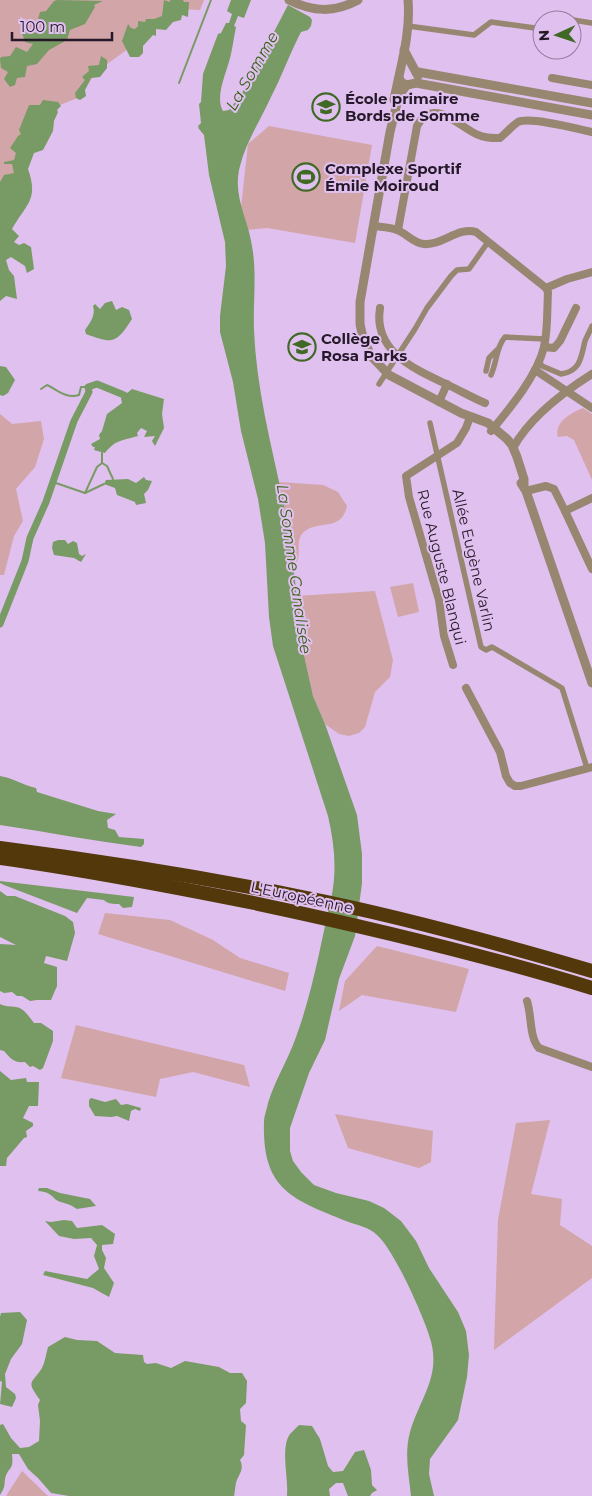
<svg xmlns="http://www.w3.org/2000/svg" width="592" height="1496" font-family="Montserrat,sans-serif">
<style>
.green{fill:#d2a5a8}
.water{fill:#789a65}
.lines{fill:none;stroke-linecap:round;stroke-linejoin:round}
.stream{stroke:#789a65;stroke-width:2}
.canal{stroke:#789a65;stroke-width:7}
.pedestrian{stroke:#978670;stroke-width:5.5}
.minor{stroke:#978670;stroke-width:8}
.tertiary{stroke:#978670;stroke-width:9}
.motorway{stroke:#53380c;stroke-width:14}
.labels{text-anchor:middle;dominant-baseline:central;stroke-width:4;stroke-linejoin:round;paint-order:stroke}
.poi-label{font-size:15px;font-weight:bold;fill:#241829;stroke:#e0c0ee;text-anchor:start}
.street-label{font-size:15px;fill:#241829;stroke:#e0c0ee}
.water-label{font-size:16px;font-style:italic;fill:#356114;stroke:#e0c0ee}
</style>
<rect width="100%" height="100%" fill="#e0c0ee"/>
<g class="green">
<path d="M0,0H204L200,10L178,9L135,44L96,72L80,97L40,113L0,220Z"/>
<path d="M269,126L372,145L355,243L267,228L247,230L241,208L248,144Z"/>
<path d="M583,408L592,414V480L574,440L567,436L558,437C554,422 571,413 583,408Z"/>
<path d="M0,414L12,424L41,421L44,439L35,467L16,489L23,521L14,536L4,575H0Z"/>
<path d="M279,482L323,485L338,492L347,506C341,534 315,518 302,534C296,542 301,553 297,562H293L289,544L284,503Z"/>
<path d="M413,583L419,612L398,617L390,587Z"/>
<path d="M375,591L393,660L390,677L375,692L365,727L359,733L349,736L339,734L325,724L313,696L302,646L296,596Z"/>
<path d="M105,913L170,920L213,940L240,958L289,973L285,991L98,934Z"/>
<path d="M377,946L469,969L456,1012L362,995L339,1011L345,981Z"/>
<path d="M76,1025L244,1065L250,1087L193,1072L160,1079L156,1097L61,1078Z"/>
<path d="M335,1114L433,1131L431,1162L419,1168L348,1148Z"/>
<path d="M550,1120L531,1194L562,1199L560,1225L592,1246V1278L494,1350L498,1220L516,1123Z"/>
<path d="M22,1471L48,1496H6Z"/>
</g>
<g class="water">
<path d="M57,0L103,1L94,5L95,7L85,24L70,30L67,40L49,50L37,64L27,66L25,77L17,78L15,85L10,87L4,79L8,72L1,68L0,59L1,57L10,56L16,47L27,52L33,44L25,42L22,33L25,30L39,33L42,27L38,19L40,12L46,11L54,1Z"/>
<path d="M164,0L170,2V0H183L184,2H189L188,17L182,15L181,20L173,22L166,30L156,29V36L153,35L143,46V53L139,57H130L122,41L128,24L131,28L135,29L138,26V21L145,22L146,19H154L162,16Z"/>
<path d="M231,0H251L244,18L238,16L234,26L236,27C234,36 233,45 231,54C228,70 214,96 223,111L229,110L242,93L288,5L310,17L312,20L311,26L308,30L301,32C290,53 282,76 271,97C261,119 246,142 240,166C232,196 248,218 252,246C257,274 253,301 254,329C256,387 271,444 283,500C287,517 286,536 292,552L302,646L313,696L325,724L357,815L362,854V883L355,936L339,979L325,1040L309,1073L290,1128V1151L293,1161L301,1172L314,1185L336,1193L369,1201L384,1208L401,1221L416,1241L429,1268L458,1312L466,1331L469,1355L467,1377L458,1420L430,1459L429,1474L434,1496H411C409,1475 404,1454 410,1432C420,1397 443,1375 429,1335C422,1313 394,1250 377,1235C369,1227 356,1225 346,1221C291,1199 262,1189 264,1122C264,1116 267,1109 268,1103C275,1080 288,1060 296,1037C313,991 321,942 332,894C337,868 334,842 328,816L273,646L269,617L265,543L258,499L241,431L233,382L220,332V316L226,266L225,242L209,175L204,135L199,129L198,126L201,123L199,104L201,102L203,74L218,34L221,33L226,23H229L232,14L227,11Z"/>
<path d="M101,56L107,60V68L100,77L91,78L85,90L86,96L80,100L76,98L75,93L85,80L82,77L89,71L88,66L99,65Z"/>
<path d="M43,100L58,102L61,106L57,110L58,112L54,121L53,131L43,150L34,153L28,169C39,200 26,204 12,229L19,236L14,242L19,245L24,243L31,247L34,269L27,273L25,266L11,257L6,260L9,270L14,276L17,299L6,296L0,301V182L4,175L14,173L12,164H4V162L14,160L16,153L10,148L18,136L21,134L19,130L29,105H40Z"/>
<path d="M112,301L116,310L122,307L129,310L132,319C116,344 113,344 86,334L85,330C90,323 96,315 93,306L95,304L100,309L105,303Z"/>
<path d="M0,366L6,367L15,380L8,393L3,396L0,395Z"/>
<path d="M132,389L164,399L162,414L164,428L155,446L152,441L155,436L144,437L147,431L141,428L137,433L138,436C122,441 116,439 105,453L94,450L95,447H93L91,444L100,439L99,435L102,431L107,414L122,403L121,398Z"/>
<path d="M144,477L146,480L152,481L148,490L144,494L146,503L136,505L135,502L117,495L115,488L104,484L106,480L128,479L136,483Z"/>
<path d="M58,540H65L68,544L73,541L77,543L79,554L82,556L86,554L81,562L74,558L54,555L52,548L53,542Z"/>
<path d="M0,776C13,778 23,785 36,788L37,792L98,811L116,814L107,820L108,828L115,830L119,837L144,839V844L141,847C94,841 47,832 0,825Z"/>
<path d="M0,881L134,897L132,907L123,908L119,904C114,904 107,904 104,900L87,898L77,913L4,885L0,883Z"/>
<path d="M0,891L7,896H15L65,916L73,922L75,933L67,961L46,956L44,963L57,967V986L51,1000H37L30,1001L22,996H17L12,992L4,993L0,991V944L16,945L0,937Z"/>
<path d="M0,1004C6,1007 10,1006 16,1007C24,1008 29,1017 34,1023H41L53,1031V1041L43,1068L40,1070L33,1066L30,1067L25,1062C14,1063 11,1059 4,1051L0,1050Z"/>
<path d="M0,1071L11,1080L26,1078L27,1082H39L38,1106H29L23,1118L33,1123V1126L26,1131L27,1137L24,1138L7,1158L6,1166H0Z"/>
<path d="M91,1098L105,1102L116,1099L121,1105L127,1104L141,1108L140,1111L135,1109L131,1111L129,1121L117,1116L111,1117L95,1116L89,1106V1100Z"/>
<path d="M39,1188H47L60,1193L90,1199L96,1206L77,1209C71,1205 68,1204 61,1202C51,1199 54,1192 38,1191Z"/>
<path d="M64,1220L72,1221L77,1228L102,1225L115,1234L113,1244L102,1245V1250L106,1258L104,1268L114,1283L109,1297L93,1288L43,1275L45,1271L87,1279L99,1269L94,1256L97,1245L91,1238L74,1239L59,1236L45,1221L51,1222Z"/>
<path d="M20,1312L27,1320L22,1344L11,1359L5,1374L6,1387L15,1394L16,1398L12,1407L0,1404L2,1382L0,1381V1317L1,1313Z"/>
<path d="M65,1337L77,1340L97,1341L115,1353L143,1355L144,1362L147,1364L156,1363L171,1368L185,1361L219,1367L230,1373H242L247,1381L246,1403L240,1409L241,1421L246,1425L244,1455L240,1460C245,1470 238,1475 236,1483C235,1487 235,1492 234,1496H69L51,1493L38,1478L28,1469L19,1454H12C14,1472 8,1466 5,1479C4,1487 5,1487 0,1495V1425L3,1424L11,1438L20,1448L29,1447L39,1441L40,1421L38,1405L40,1400C26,1380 31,1385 42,1368C45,1362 46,1354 48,1347Z"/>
<path d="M299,1425L312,1426L320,1439L328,1466L333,1472L343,1471L355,1452L364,1450L371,1470L372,1485L377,1490L372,1493L370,1496H348L343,1483H336L329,1489L330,1496H287C289,1480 280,1447 290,1434C293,1431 296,1428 299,1425Z"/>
</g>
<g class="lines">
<g class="stream">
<path d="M179,83L211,0"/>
<path d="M41,389L47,385C58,390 66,399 79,395L81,387H88"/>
<path d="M102,453V463L107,466L113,479"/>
<path d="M53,482L85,493L104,484"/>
<path d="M85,493L97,467L102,463"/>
</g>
<path class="canal" d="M0,624L25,561L30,538L46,502L74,421L89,392L88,387L97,384L124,395"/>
<g class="pedestrian">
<path d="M565,20L567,19L592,23"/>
<path d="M408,26L474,35L491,22L542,29"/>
<path d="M539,361L542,366L561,374C581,371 581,357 585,341C587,336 590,331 592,326"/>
<path d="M486,371L489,358L497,350"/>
<path d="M491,375C497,362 496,347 505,337L545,339"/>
<path d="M379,384L415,329L427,308L451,276L457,270L469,269L488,242"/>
<path d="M430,423L481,647L486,650L492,647L562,688L587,768"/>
</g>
<g class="minor">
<path d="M552,78L592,85"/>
<path d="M374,226C381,227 390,227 397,230C406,233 413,243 424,244C441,246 459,226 476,232L546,288L548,292C547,310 548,329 544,347C537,376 510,408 491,431"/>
<path d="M398,230L417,126C433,97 456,124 476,134C484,138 491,138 500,138C506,133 512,126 518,122C529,116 578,129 592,132"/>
<path d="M546,288L567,279L592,272"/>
<path d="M380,308C373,351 414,369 446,384C459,390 471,397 485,403"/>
<path d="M544,347L554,348L560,341L576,308"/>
<path d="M535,370L592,408"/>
<path d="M439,402L447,384"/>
<path d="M513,448C530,417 562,393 592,374"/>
<path d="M526,491L546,486L554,489L565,511"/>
<path d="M592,498L565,511L592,569"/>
<path d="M453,665L444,636L439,600L409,497L406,476L457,443L466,428L470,417"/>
<path d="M466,688L500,752L506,776L510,783L515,786H521L592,767"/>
<path d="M527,1001C532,1016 529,1037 539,1048L592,1067"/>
</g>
<g class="tertiary">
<path d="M289,0C313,12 334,13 358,0"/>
<path d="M404,50L418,76"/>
<path d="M418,72L592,103"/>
<path d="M399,78L402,83L407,85L416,83L592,115"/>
<path d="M407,85L399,95L390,132L371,239L360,302V324L363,338L371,356L389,375L461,413L488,423L507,439L512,445L517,457L524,479V487"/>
<path d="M394,100C400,68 411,34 408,0"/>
<path d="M521,483L526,491L592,683"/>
</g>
<g class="motorway">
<path d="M0,848C101,861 202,877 302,897C400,916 497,943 592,971"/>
<path d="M0,858C85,870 169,886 254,903C367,927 481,954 592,988"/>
</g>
</g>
<defs>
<g id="school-ring" transform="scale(1.4375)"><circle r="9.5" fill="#e0c0ee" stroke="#406925" stroke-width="1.5"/><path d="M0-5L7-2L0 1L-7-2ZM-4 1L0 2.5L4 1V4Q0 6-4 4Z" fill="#406925"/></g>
<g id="stadium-ring" transform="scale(1.4375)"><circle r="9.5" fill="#e0c0ee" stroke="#406925" stroke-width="1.5"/><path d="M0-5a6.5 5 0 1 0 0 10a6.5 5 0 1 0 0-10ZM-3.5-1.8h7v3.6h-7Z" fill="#406925"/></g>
</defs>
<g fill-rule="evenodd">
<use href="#school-ring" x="326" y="107"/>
<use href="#stadium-ring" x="306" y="177"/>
<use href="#school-ring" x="302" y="347"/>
</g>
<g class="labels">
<g class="poi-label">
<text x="345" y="98">École primaire<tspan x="345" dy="17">Bords de Somme</tspan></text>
<text x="325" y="168">Complexe Sportif<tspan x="325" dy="17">Émile Moiroud</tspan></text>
<text x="321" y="338">Collège<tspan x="321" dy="17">Rosa Parks</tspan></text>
</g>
<g class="street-label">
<text transform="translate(474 560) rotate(77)">Allée Eugène Varlin</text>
<text transform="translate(442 567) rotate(76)">Rue Auguste Blanqui</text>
<text transform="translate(302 897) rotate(12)">L'Européenne</text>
</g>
<g class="water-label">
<text transform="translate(252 71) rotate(-60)">La Somme</text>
<text transform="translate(294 569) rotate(82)">La Somme Canalisée</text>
</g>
</g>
<g transform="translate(557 35) rotate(267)"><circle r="24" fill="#e0c0ee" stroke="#957d9f"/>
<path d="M0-4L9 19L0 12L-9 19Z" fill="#406925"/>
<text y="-8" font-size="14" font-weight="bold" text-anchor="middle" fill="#241829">N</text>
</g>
<path d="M12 32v8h100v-8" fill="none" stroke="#241829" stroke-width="2.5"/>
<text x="20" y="32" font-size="15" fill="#241829" stroke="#e0c0ee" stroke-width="4" paint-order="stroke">100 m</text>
</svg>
